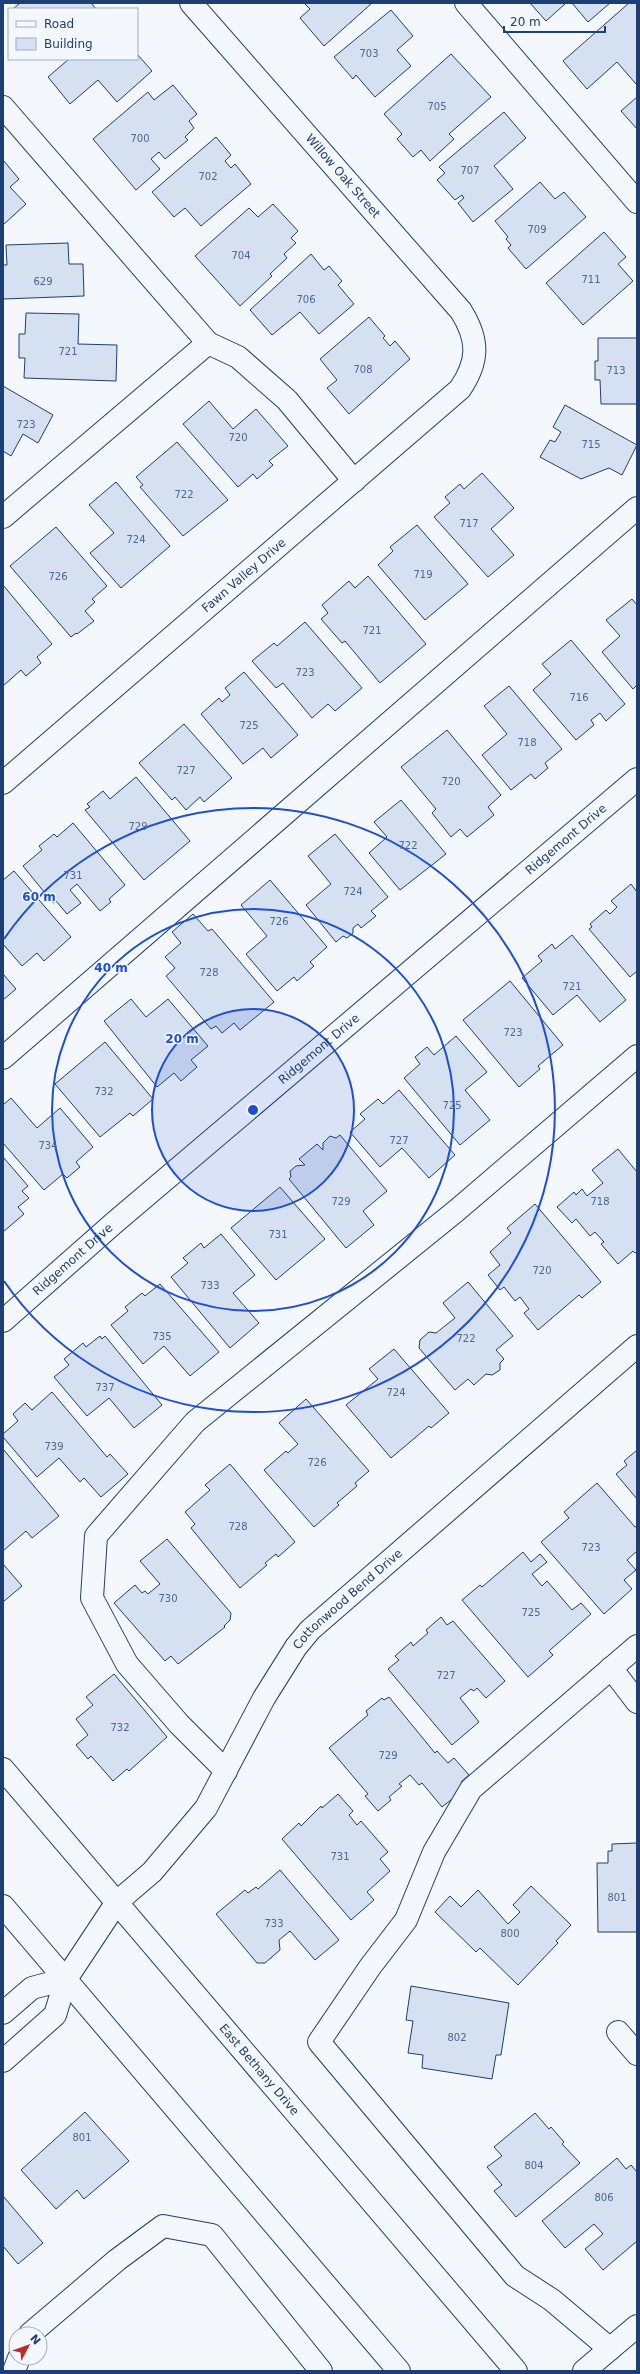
<svg xmlns="http://www.w3.org/2000/svg" width="640" height="2374" font-family="'DejaVu Sans',sans-serif">
<style>
.building{fill:#d5e0f0;stroke:#1d3f73}
.lines{fill:none;stroke-linecap:round;stroke-linejoin:round}
.minor-casing{stroke:#1d3f73;stroke-width:24}
.major-casing{stroke:#1d3f73;stroke-width:24}
.minor{stroke:#f4f7fb;stroke-width:22}
.major{stroke:#f4f7fb;stroke-width:22}
.ring{fill:none;stroke:#1d4ed8;stroke-width:2}
.labels{text-anchor:middle;dominant-baseline:central;stroke-width:3;stroke-linejoin:round;paint-order:stroke}
.number-label{font-size:10px;fill:#4b6792}
.street-label{font-size:12px;fill:#1d3f73;stroke:#f4f7fb}
.centre{fill:#1d4ed8;stroke:#f4f7fb;stroke-width:2}
.ring-label{font-size:12px;text-anchor:middle;font-weight:bold;fill:#1d4ed8;stroke:#f4f7fb;stroke-width:3;stroke-linejoin:round;paint-order:stroke}
</style>
<rect width="100%" height="100%" fill="#f4f7fb"/>
<g class="building">
<path d="M20,3H91L96,9H13Z"/>
<path d="M304,3H372L324,46L300,18L310,9Z"/>
<path d="M530,3H566L546,21Z"/>
<path d="M572,3H610L588,22Z"/>
<path d="M629,3H637V82L636,84L617,62L587,89L563,61Z"/>
<path d="M391,10L413,36L397,50L411,66L375,97L356,75L353,79L334,57Z"/>
<path d="M137,54L152,71L117,102L98,80L70,104L48,77L69,59H137Z"/>
<path d="M451,54L491,97L449,134L454,139L430,161L421,150L413,157L397,139L402,134L384,114Z"/>
<path d="M173,85L197,114L189,121L194,128L185,137L188,140L165,159L159,152L151,159L160,169L136,190L93,139L148,92L154,100Z"/>
<path d="M637,97V129L621,111Z"/>
<path d="M504,112L526,138L494,166L513,189L473,222L458,203L464,198L462,195L455,200L437,180L445,173L439,167Z"/>
<path d="M216,137L231,155L225,161L231,168L235,164L251,184L201,226L185,208L174,217L152,192Z"/>
<path d="M3,160L19,179L10,187L26,204L3,225Z"/>
<path d="M540,182L555,199L564,192L586,217L526,269L508,248L511,245L506,239L508,237L495,221Z"/>
<path d="M273,204L298,231L291,238L296,243L284,254L287,258L270,274L272,276L240,306L195,256L249,208L258,217Z"/>
<path d="M604,232L626,257L618,264L633,281L583,325L546,283Z"/>
<path d="M68,243L69,264H83L84,296L3,299V265H7L6,245Z"/>
<path d="M311,254L324,270L329,266L342,281L338,285L354,304L319,334L300,312L272,335L250,310Z"/>
<path d="M26,313L79,314L78,344L117,345L116,381L24,378L25,358H19V334H25Z"/>
<path d="M369,317L385,336L383,338L390,346L395,341L410,359L349,414L327,388L337,380L320,359Z"/>
<path d="M598,338H637V404H601L600,380H595V361H598Z"/>
<path d="M3,386L53,415L38,443L23,434L11,456L3,451Z"/>
<path d="M209,401L233,429L256,409L288,446L269,461L273,465L257,479L253,474L238,487L183,424Z"/>
<path d="M565,405L637,445L622,475L609,468L581,479L540,457L550,440L555,442L561,432L553,427Z"/>
<path d="M177,442L228,500L183,536L140,487L143,485L136,477Z"/>
<path d="M482,473L514,508L491,529L514,555L488,577L434,517L450,503L445,497L460,484L464,489Z"/>
<path d="M116,482L170,546L121,588L90,553L114,533L89,505Z"/>
<path d="M417,525L468,584L425,620L378,565L393,551L390,547Z"/>
<path d="M56,527L107,586L92,599L95,602L85,611L94,621L77,634L76,633L71,637L10,566Z"/>
<path d="M368,576L426,644L380,683L345,641L342,643L321,619L328,613L322,605L349,581L355,588Z"/>
<path d="M3,585L52,644L37,657L41,663L26,676L21,670L3,686Z"/>
<path d="M632,599L637,605V685L633,689L602,652L620,636L606,620Z"/>
<path d="M305,622L362,688L335,711L328,704L312,718L283,683L276,688L252,661L274,643L277,646Z"/>
<path d="M571,640L625,704L606,721L600,713L591,720L594,725L576,740L533,690L551,674L542,664Z"/>
<path d="M244,672L298,735L271,758L263,748L243,764L201,714L219,698L222,702L230,695L225,688Z"/>
<path d="M509,686L562,749L545,763L548,768L535,779L531,774L511,790L482,755L507,734L484,706Z"/>
<path d="M184,724L232,778L204,802L200,797L186,810L175,797L172,800L139,763Z"/>
<path d="M447,730L501,795L488,807L494,815L467,837L460,829L451,837L432,813L436,809L401,767Z"/>
<path d="M136,777L190,841L144,880L85,810L90,807L87,804L103,791L110,799Z"/>
<path d="M401,800L446,854L400,890L369,853L387,837L374,822Z"/>
<path d="M73,823L125,885L109,899L111,902L100,911L77,884L70,890L81,903L67,914L56,901L53,903L23,866L42,850L39,846L54,834L57,837Z"/>
<path d="M335,834L388,897L371,911L376,916L361,928L358,924L353,928V933L347,938L343,936L336,942L306,905L331,884L308,856Z"/>
<path d="M14,871L71,937L44,961L37,953L22,966L3,944V880Z"/>
<path d="M270,880L327,947L310,962L314,966L297,981L294,977L277,991L246,954L267,936L241,905Z"/>
<path d="M631,884L637,892V971L630,977L589,929L592,927L590,924L606,910L610,914L617,907L611,901Z"/>
<path d="M193,914L208,931L212,929L274,1002L240,1030L234,1023L222,1033L216,1026L211,1029L166,976L175,968L165,957L181,943L172,932Z"/>
<path d="M572,935L626,1000L600,1022L577,995L553,1015L522,978L542,961L538,956L552,944L555,949Z"/>
<path d="M3,974L16,989L3,1000Z"/>
<path d="M510,981L563,1045L538,1066L540,1069L519,1087L463,1020Z"/>
<path d="M131,999L146,1017L168,999L208,1046L191,1060L197,1067L181,1081L174,1073L157,1087L104,1021Z"/>
<path d="M456,1036L487,1072L465,1090L490,1120L460,1145L404,1078L420,1064L415,1057L427,1047L434,1055Z"/>
<path d="M105,1042L153,1099L133,1116L130,1113L100,1137L55,1084Z"/>
<path d="M399,1090L455,1155L429,1178L402,1148L380,1167L350,1132L365,1119L360,1114L378,1099L383,1104Z"/>
<path d="M11,1098L37,1128L60,1108L93,1147L76,1162L80,1167L67,1178L63,1174L44,1190L3,1143V1105Z"/>
<path d="M340,1135L387,1191L363,1211L374,1225L346,1248L289,1179L291,1177L290,1171L296,1166L305,1165L299,1159L317,1144L323,1150V1143L330,1136L336,1138Z"/>
<path d="M618,1149L637,1172V1252L635,1253L633,1251L618,1264L601,1244L604,1242L595,1232L590,1236L576,1219L572,1223L557,1207L574,1192L576,1195L582,1189L587,1196L603,1183L592,1170Z"/>
<path d="M3,1157L28,1186L22,1191L29,1198L18,1207L24,1214L3,1232Z"/>
<path d="M280,1187L325,1239L276,1280L231,1228Z"/>
<path d="M535,1204L601,1282L582,1298L579,1295L538,1330L524,1313L529,1309L520,1297L515,1301L504,1287L500,1290L488,1275L500,1265L490,1252L511,1233L507,1228Z"/>
<path d="M221,1234L255,1275L233,1293L259,1323L230,1348L171,1277L188,1263L183,1258L201,1243L204,1248Z"/>
<path d="M468,1282L513,1336L496,1350L504,1359L500,1363V1370L492,1375L486,1374L474,1385L468,1379L455,1390L419,1348L420,1340L429,1332L436,1333L455,1318L443,1303Z"/>
<path d="M160,1284L219,1352L190,1376L164,1346L143,1364L111,1325L128,1311L125,1307L142,1293L145,1296Z"/>
<path d="M100,1336L102,1339L105,1336L162,1405L134,1428L109,1398L87,1416L54,1377L69,1365L64,1359L83,1343L86,1347Z"/>
<path d="M394,1349L449,1413L431,1428L429,1426L391,1458L346,1405L378,1379L369,1369Z"/>
<path d="M52,1392L107,1457L110,1454L128,1474L101,1497L84,1478L80,1482L59,1458L37,1477L3,1437V1434L18,1421L13,1414L25,1403L32,1410Z"/>
<path d="M306,1399L369,1471L355,1483L357,1486L337,1503L339,1505L314,1527L264,1470L286,1451L288,1453L298,1444L279,1423Z"/>
<path d="M3,1449L59,1516L32,1538L26,1531L3,1551Z"/>
<path d="M637,1450V1499L616,1474L627,1465L624,1461Z"/>
<path d="M230,1464L295,1542L278,1557L276,1554L265,1563L267,1565L240,1588L191,1528L195,1524L185,1512L210,1490L205,1485Z"/>
<path d="M597,1483L635,1527L637,1526V1551L627,1560L636,1570L624,1580L632,1589L604,1614L541,1542L569,1518L564,1512Z"/>
<path d="M167,1539L231,1613L230,1620L224,1626L225,1627L178,1664L171,1656L165,1661L114,1603L135,1585L142,1593L145,1591L148,1594L160,1584L140,1561Z"/>
<path d="M523,1552L531,1562L540,1554L547,1562L532,1574L542,1586L547,1581L572,1610L581,1603L591,1614L549,1651L553,1655L528,1677L462,1600L480,1585L482,1587Z"/>
<path d="M3,1564L22,1586L3,1602Z"/>
<path d="M441,1617L447,1625L453,1621L505,1681L486,1698L477,1688L474,1691L471,1689L460,1698L479,1722L452,1745L388,1669L399,1660L395,1656L411,1642L413,1646L428,1633L426,1630Z"/>
<path d="M114,1674L167,1737L129,1771L127,1769L113,1781L91,1756L88,1759L76,1745L88,1735L76,1719L93,1705L86,1697Z"/>
<path d="M389,1697L435,1753L437,1751L448,1763L454,1758L469,1775L461,1782L466,1788L442,1807L422,1783L419,1785L410,1775L399,1784L402,1786L389,1797L391,1800L378,1811L365,1796L368,1794L329,1748L368,1715L366,1711L382,1698L384,1700Z"/>
<path d="M338,1794L353,1811L349,1815L357,1825L361,1821L388,1852L380,1859L390,1871L367,1892L374,1900L351,1920L282,1839L299,1823L301,1826L321,1806L322,1808Z"/>
<path d="M637,1843V1932H598L597,1863H608V1851H612V1844Z"/>
<path d="M280,1870L339,1940L315,1960L290,1931L279,1940L280,1950L265,1963H257L216,1914L245,1890L248,1893L256,1887L258,1889Z"/>
<path d="M531,1886L571,1925L556,1941L558,1943L518,1985L480,1948L476,1952L435,1912L450,1896L461,1907L478,1890L508,1924L520,1912L513,1905Z"/>
<path d="M411,1986L509,2003L501,2055H496L492,2079L422,2068L423,2055L408,2053L413,2021L406,2020Z"/>
<path d="M85,2112L129,2161L84,2199L77,2190L56,2209L21,2170Z"/>
<path d="M535,2113L549,2129L551,2127L564,2142L562,2144L580,2163L516,2217L494,2191L502,2185L487,2167L502,2156L494,2147Z"/>
<path d="M617,2158L626,2169L631,2165L637,2172V2241L603,2270L585,2249L603,2234L594,2224L565,2248L542,2221Z"/>
<path d="M3,2196L43,2243L18,2264L3,2246Z"/>
</g>
<g class="lines">
<g class="minor-casing">
<g id="minor">
<path d="M466,3L637,202"/>
<path d="M3,107L208,343L238,357L287,400L354,481"/>
<path d="M3,517L208,343"/>
<path id="s1" d="M3,783L460,389C479,361 479,340 461,311L191,3"/>
<path d="M3,1058L637,508"/>
<path id="s2" d="M3,1321L114,1223L637,779"/>
<path d="M611,1668L637,1702"/>
<path d="M226,1771L179,1724L127,1664L92,1598L96,1536L195,1422L456,1211L637,1056"/>
<path id="s3" d="M117,1902L152,1872L206,1808L264,1698L296,1647L310,1630L637,1346"/>
<path d="M3,2013L32,1988L66,1979L55,2015L3,2061"/>
<path d="M618,2032L637,2054"/>
<path d="M30,2334L117,2260L163,2226L212,2235L321,2371"/>
<path d="M610,2349L552,2300L515,2276L319,2042L370,1967L406,1920L434,1852L471,1789L637,1646"/>
<path d="M14,2371L19,2358"/>
<path d="M584,2371L637,2326"/>
</g>
</g>
<g class="major-casing">
<g id="major">
<path id="s4" d="M3,1769L516,2371"/>
<path d="M3,1906L399,2371"/>
<path d="M66,1979L117,1902"/>
</g>
</g>
<use href="#minor" class="minor"/>
<use href="#major" class="major"/>
</g>
<circle cx="253" cy="1110" r="101" fill="#1d4ed8" fill-opacity=".12"/>
<g class="ring">
<circle cx="253" cy="1110" r="101"/>
<circle cx="253" cy="1110" r="201"/>
<path d="M4 939A302 302 0 1 1 4 1281"/>
</g>
<g class="labels">
<g class="number-label">
<text x="369" y="53">703</text>
<text x="437" y="106">705</text>
<text x="140" y="138">700</text>
<text x="470" y="170">707</text>
<text x="208" y="176">702</text>
<text x="537" y="229">709</text>
<text x="241" y="255">704</text>
<text x="591" y="279">711</text>
<text x="43" y="281">629</text>
<text x="306" y="299">706</text>
<text x="68" y="351">721</text>
<text x="363" y="369">708</text>
<text x="616" y="370">713</text>
<text x="26" y="424">723</text>
<text x="238" y="437">720</text>
<text x="591" y="444">715</text>
<text x="184" y="494">722</text>
<text x="469" y="523">717</text>
<text x="136" y="539">724</text>
<text x="423" y="574">719</text>
<text x="58" y="576">726</text>
<text x="372" y="630">721</text>
<text x="305" y="672">723</text>
<text x="579" y="697">716</text>
<text x="249" y="725">725</text>
<text x="527" y="742">718</text>
<text x="186" y="770">727</text>
<text x="451" y="781">720</text>
<text x="138" y="826">729</text>
<text x="408" y="845">722</text>
<text x="73" y="875">731</text>
<text x="353" y="891">724</text>
<text x="279" y="921">726</text>
<text x="209" y="972">728</text>
<text x="572" y="986">721</text>
<text x="513" y="1032">723</text>
<text x="104" y="1091">732</text>
<text x="452" y="1105">725</text>
<text x="399" y="1140">727</text>
<text x="48" y="1145">734</text>
<text x="341" y="1201">729</text>
<text x="600" y="1201">718</text>
<text x="278" y="1234">731</text>
<text x="542" y="1270">720</text>
<text x="210" y="1285">733</text>
<text x="162" y="1336">735</text>
<text x="466" y="1338">722</text>
<text x="105" y="1387">737</text>
<text x="396" y="1392">724</text>
<text x="54" y="1446">739</text>
<text x="317" y="1462">726</text>
<text x="238" y="1526">728</text>
<text x="591" y="1547">723</text>
<text x="168" y="1598">730</text>
<text x="531" y="1612">725</text>
<text x="446" y="1675">727</text>
<text x="120" y="1727">732</text>
<text x="388" y="1755">729</text>
<text x="340" y="1856">731</text>
<text x="617" y="1897">801</text>
<text x="274" y="1923">733</text>
<text x="510" y="1933">800</text>
<text x="457" y="2037">802</text>
<text x="82" y="2137">801</text>
<text x="534" y="2165">804</text>
<text x="604" y="2197">806</text>
</g>
<g class="street-label">
<text transform="translate(343 176) rotate(49)">Willow Oak Street</text>
<text stroke="none"><textPath href="#s1" startOffset="318">Fawn Valley Drive</textPath></text>
<text stroke="none"><textPath href="#s2" startOffset="741">Ridgemont Drive</textPath></text>
<text stroke="none"><textPath href="#s2" startOffset="417">Ridgemont Drive</textPath></text>
<text stroke="none"><textPath href="#s2" startOffset="93">Ridgemont Drive</textPath></text>
<text stroke="none"><textPath href="#s3" startOffset="385">Cottonwood Bend Drive</textPath></text>
<text stroke="none"><textPath href="#s4" startOffset="395">East Bethany Drive</textPath></text>
</g>
</g>
<circle cx="253" cy="1110" r="6" class="centre"/>
<g class="ring-label">
<text x="39" y="901">60 m</text>
<text x="111" y="972">40 m</text>
<text x="182" y="1043">20 m</text>
</g>
<rect width="640" height="2374" fill="none" stroke="#1d3f73" stroke-width="8"/>
<rect x="8" y="8" width="130" height="52" fill="#f4f7fb" stroke="#9eadc5"/>
<rect x="16" y="21" width="20" height="6" fill="#f4f7fb" stroke="#9eadc5"/>
<text x="44" y="28" font-size="12" fill="#1d3f73">Road</text>
<rect x="16" y="38" width="20" height="12" fill="#d5e0f0" stroke="#9eadc5"/>
<text x="44" y="48" font-size="12" fill="#1d3f73">Building</text>
<g transform="translate(28 2346) rotate(49)"><circle r="19" fill="#f4f7fb" stroke="#9eadc5"/>
<path d="M0-3L7 15L0 10L-7 15Z" fill="#c62828"/>
<text y="-6" font-size="11" font-weight="bold" text-anchor="middle" fill="#1d3f73">N</text>
</g>
<path d="M504 26v6h101v-6" fill="none" stroke="#1d3f73" stroke-width="2"/>
<text x="510" y="26" font-size="12" fill="#1d3f73" stroke="#f4f7fb" stroke-width="3" paint-order="stroke">20 m</text>
</svg>
